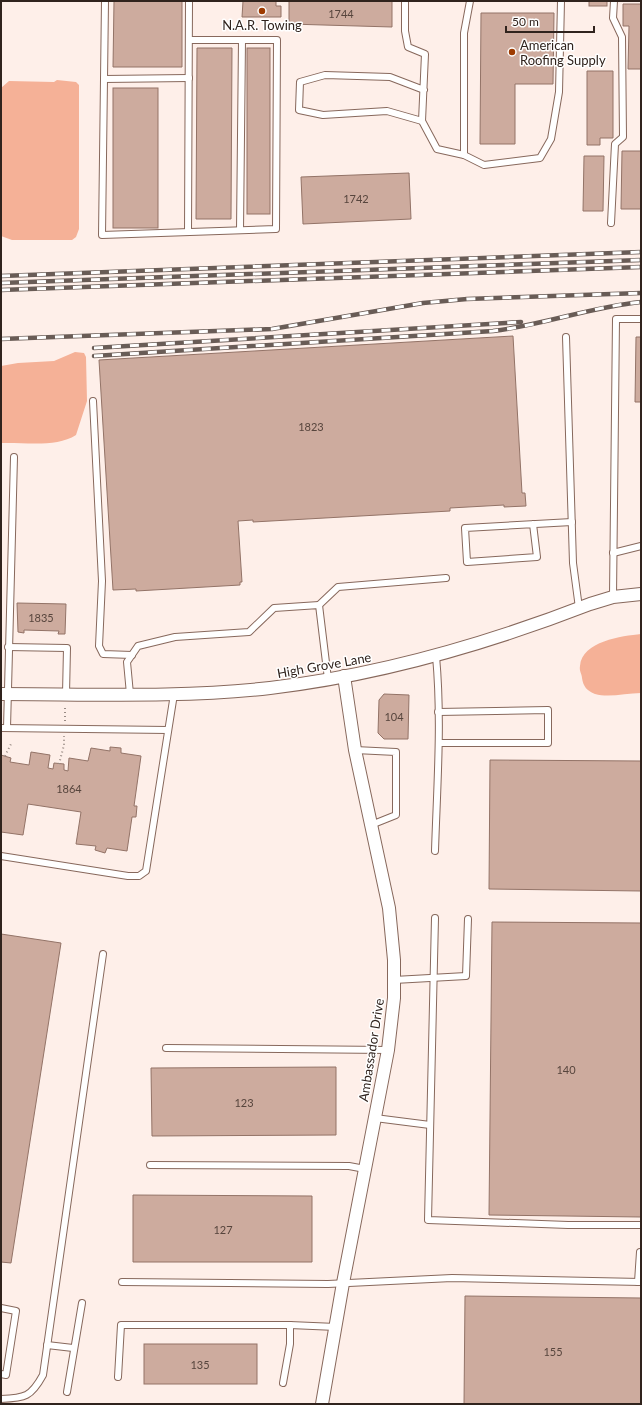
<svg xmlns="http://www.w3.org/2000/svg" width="642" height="1405" font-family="Lato,sans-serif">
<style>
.water{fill:#f5b197}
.building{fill:#cdab9e;stroke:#937367}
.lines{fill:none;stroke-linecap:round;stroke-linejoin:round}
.service-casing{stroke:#87685c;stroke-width:8}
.minor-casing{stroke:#87685c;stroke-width:14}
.path{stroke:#988a84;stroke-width:2;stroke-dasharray:1 3;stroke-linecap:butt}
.service{stroke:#fff;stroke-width:6}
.minor{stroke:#fff;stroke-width:12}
.rail-casing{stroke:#695c56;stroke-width:4.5}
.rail{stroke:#fff;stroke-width:3;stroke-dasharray:9;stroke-linecap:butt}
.poi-dot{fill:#9e3b01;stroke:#fff;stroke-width:1.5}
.labels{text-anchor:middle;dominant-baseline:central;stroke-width:3;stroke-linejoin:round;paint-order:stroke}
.number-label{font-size:11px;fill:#57453d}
.poi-label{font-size:13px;fill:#30231d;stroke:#fff}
.street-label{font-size:13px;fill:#30231d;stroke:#fff}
</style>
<rect width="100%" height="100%" fill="#feefe9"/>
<g class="water">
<path d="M57,80L76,82L79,85V229L76,237L72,240H12L1,236V88L9,81L54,82Z"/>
<path d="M75,352L84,353L86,357L87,401L76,435C56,448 24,442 1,443V366L18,363L54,361Z"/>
<path d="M641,634V693C626,693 609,698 595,694C587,691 583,686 582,678C582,674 579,671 580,666C582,641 622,636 641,634Z"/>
</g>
<g class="building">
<path d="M114,1H182V67H113Z"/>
<path d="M243,1H276V6H281V17H242Z"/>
<path d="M289,1H392V27L289,24Z"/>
<rect x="589" y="1" width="18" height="5"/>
<path d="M623,4H641V69H628L629,26H623Z"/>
<path d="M481,13H554L553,84H515V144H480Z"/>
<path d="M197,48H232L231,219H196Z"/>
<rect x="247" y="48" width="23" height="166"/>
<path d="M587,71H613V138H600V145H587Z"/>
<rect x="113" y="88" width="45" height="140"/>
<path d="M622,151H641V209H621Z"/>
<path d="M584,156H604L603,211H583Z"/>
<path d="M409,173L411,219L303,224L301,177Z"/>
<path d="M513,336L522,493H525L526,506L504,507V505L450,508V511L253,522V520L238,521L242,582H240V585L136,591V589L113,590L99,360Z"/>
<path d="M636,337H641V402H635Z"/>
<path d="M17,603L66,604L65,634H58L59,631L24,630V633L18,632Z"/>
<path d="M384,694L409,695L408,739H384L378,733L379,700Z"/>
<path d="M110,747L121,748V753L141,756L134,806H137L136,817H132L127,851L107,848L105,853L95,850L96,846L76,844L81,812L28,804L23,835L1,832V835V755L11,758L10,762L29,765L31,752L50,755L48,768L53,769L54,763L64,764V770L68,771L69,758L88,761L91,748L110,751Z"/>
<path d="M490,760L641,761V891L489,889Z"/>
<path d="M492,922L641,923V1217L489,1215Z"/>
<path d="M1,934L61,943L11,1263L1,1262Z"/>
<path d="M336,1067V1135L152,1136L151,1068Z"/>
<path d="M133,1195L312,1196V1262H133Z"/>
<path d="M465,1296L641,1298V1404H464Z"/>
<rect x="144" y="1344" width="113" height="40"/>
</g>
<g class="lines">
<g class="service-casing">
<g id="service">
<path d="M105,1L102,235L276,229L277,40H189"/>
<path d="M405,1V31L408,47L425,54L422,121L387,111L323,115L299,110L300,82L325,75L390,77L424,90"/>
<path d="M470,1L464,33V155L484,165L540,158L551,139L559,92L561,1"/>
<path d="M104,79L189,78"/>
<path d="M422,121L437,149L464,155"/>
<path d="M611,223L615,144L623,137L622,37L613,18L614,1"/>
<path d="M240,230L242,40"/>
<path d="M188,232L189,1"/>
<path d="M566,337L573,563L579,608"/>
<path d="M93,401L102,581L99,646L103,654L132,655"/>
<path d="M533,524L537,557L467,562L465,528L572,522"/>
<path d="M613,553L641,546"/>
<path d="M613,597L616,319H641"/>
<path d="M319,605L338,587L446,578"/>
<path d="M8,647L67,648L66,694"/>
<path d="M130,694L127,662L138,646L175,637L249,632L274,608L319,605L328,679"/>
<path d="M438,712L548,710V743H439"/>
<path d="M1,728L168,730"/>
<path d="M7,728L14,457"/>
<path d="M355,750L396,752V815L371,825"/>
<path d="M435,851C437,786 442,721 436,656"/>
<path d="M1,856L128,876H139L146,871L174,694"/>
<path d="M435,918L428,1220L568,1225H641"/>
<path d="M394,980L466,976L468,919"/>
<path d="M166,1048L388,1050"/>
<path d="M375,1118L430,1125"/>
<path d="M150,1165L349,1166L365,1169"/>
<path d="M122,1282L328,1284L452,1278L641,1282"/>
<path d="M638,1282L640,1252H641"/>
<path d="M1,1308L16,1311L6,1375L1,1374"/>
<path d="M47,1345L73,1348"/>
<path d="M118,1377L121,1325H290L336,1327"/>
<path d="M283,1383L290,1344V1325"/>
<path d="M67,1392L82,1303"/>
<path d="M1,1399C25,1398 31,1397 43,1375L103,954"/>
</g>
</g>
<g class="minor-casing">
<g id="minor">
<path d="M1,694C90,694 181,698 270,688C380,675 487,644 590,604L613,597L641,594"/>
<path d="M322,1404L343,1283L388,1050L394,998V960L389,908L355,750L344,676"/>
</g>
</g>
<g class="path">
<path d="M65,721V708"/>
<path d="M5,756L11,744"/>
<path d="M59,764L64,745V736"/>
</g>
<use href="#service" class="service"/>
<use href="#minor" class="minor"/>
<g class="rail-casing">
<g id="rail">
<path d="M1,276L641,252"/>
<path d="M1,283L641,260"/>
<path d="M1,290L641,267"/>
<path d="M1,339L272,329L423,303L467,299L641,293"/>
<path d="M94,348L521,322"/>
<path d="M94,356L493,331C543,325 591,307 641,302"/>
</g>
</g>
<use href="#rail" class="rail"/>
</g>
<g class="poi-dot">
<circle cx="262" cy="11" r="4"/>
<circle cx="512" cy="52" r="4"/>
</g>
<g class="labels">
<g class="number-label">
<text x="341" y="13">1744</text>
<text x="356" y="198">1742</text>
<text x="311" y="426">1823</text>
<text x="41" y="617">1835</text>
<text x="394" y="716">104</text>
<text x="69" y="788">1864</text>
<text x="566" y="1069">140</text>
<text x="244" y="1102">123</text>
<text x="223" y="1229">127</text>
<text x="553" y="1351">155</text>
<text x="200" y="1364">135</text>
</g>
<g class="poi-label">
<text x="262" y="25">N.A.R. Towing</text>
<text x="520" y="45" text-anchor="start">American<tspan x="520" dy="15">Roofing Supply</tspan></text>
</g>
<g class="street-label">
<text transform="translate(324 665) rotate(-10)">High Grove Lane</text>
<text transform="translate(371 1050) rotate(-81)">Ambassador Drive</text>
</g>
</g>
<rect width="642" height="1405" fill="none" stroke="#30231d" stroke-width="4"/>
<path d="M506 26v6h88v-6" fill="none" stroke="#30231d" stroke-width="2"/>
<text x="512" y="26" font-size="12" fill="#30231d" stroke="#ffffff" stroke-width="3" paint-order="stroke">50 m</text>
</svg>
